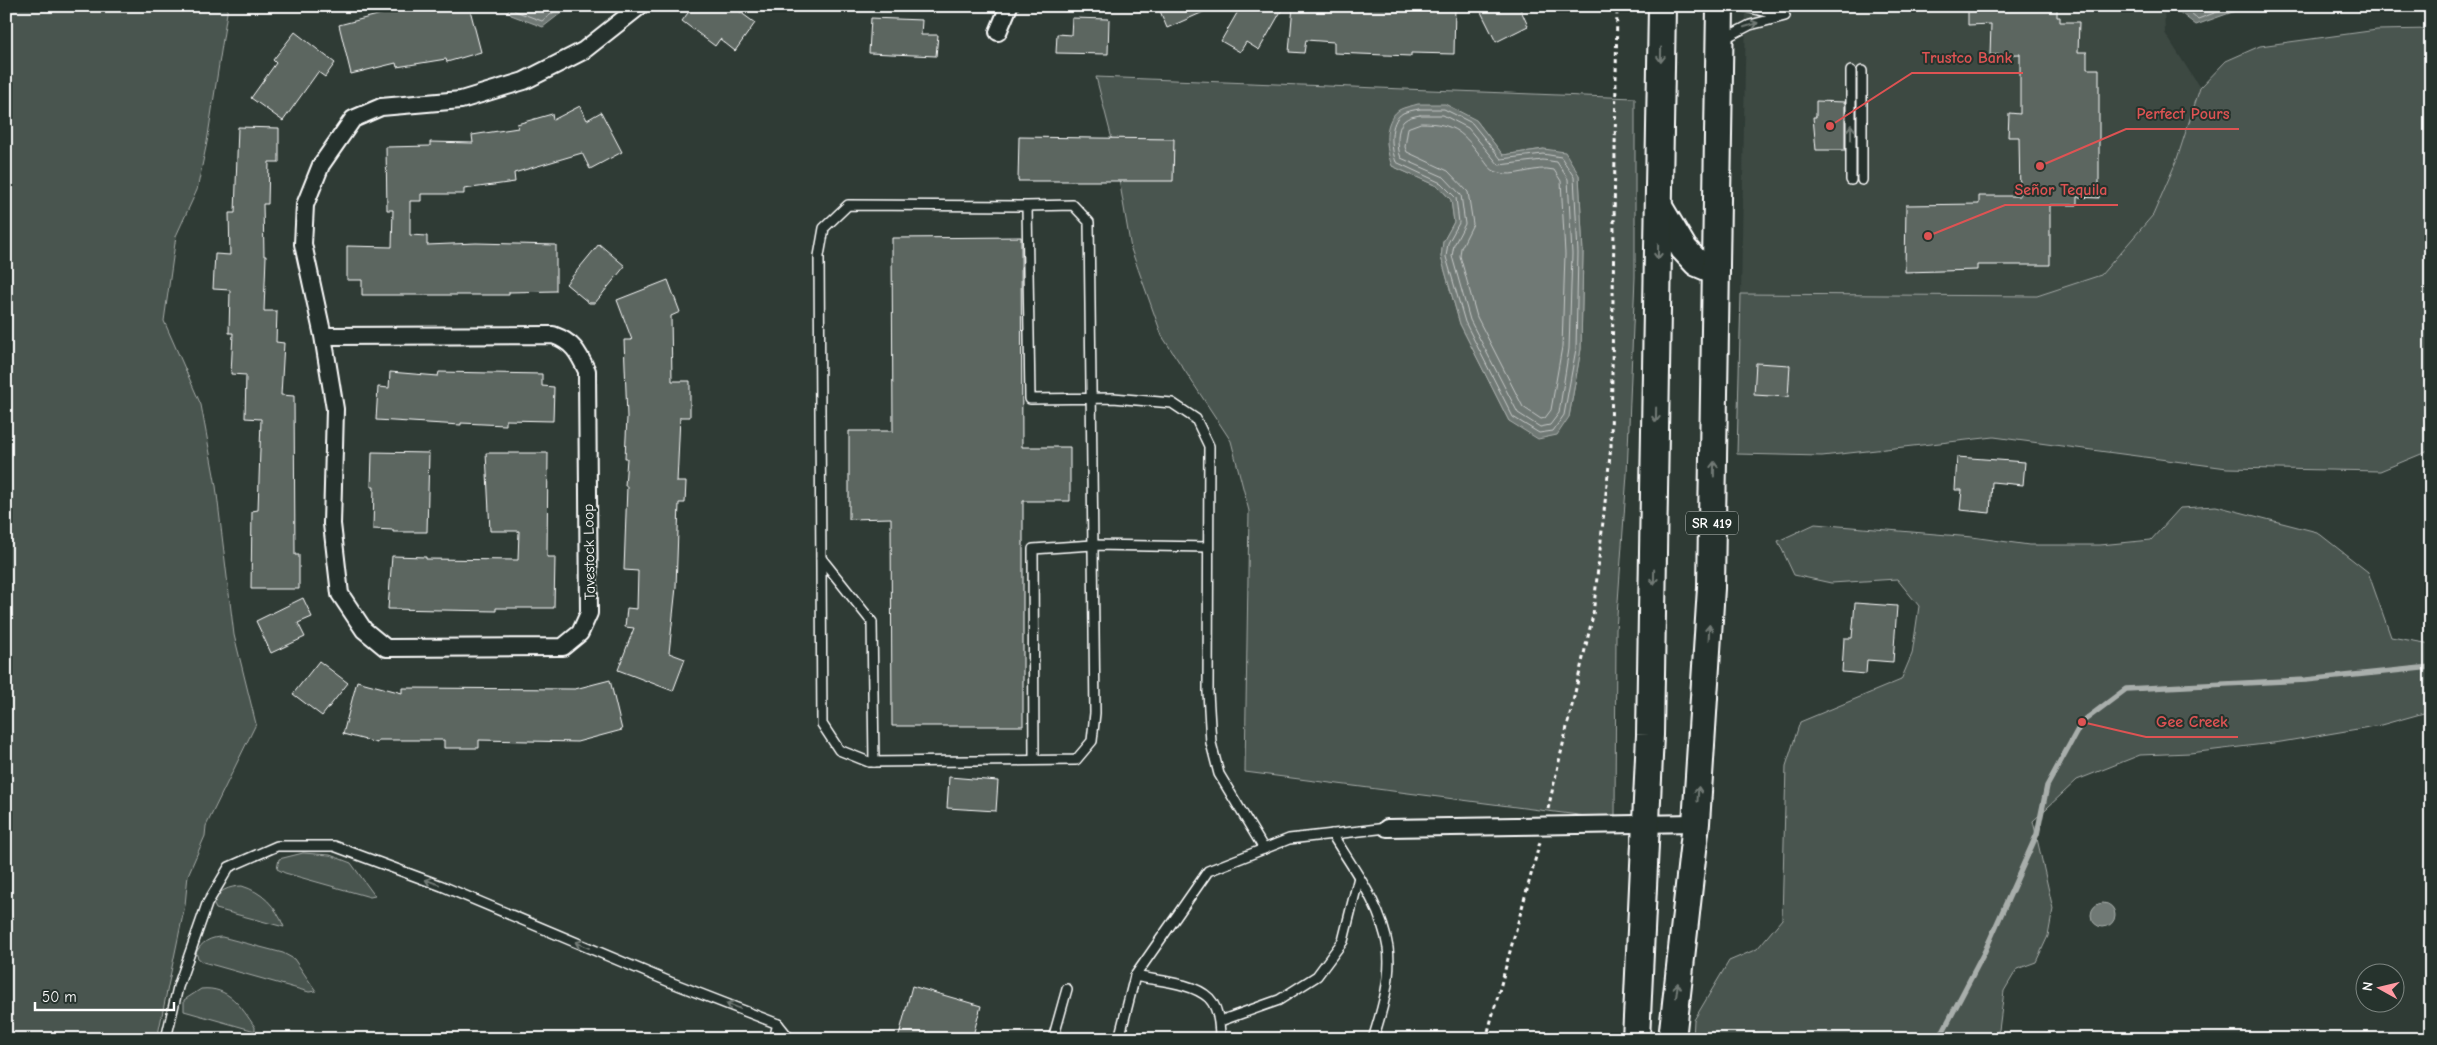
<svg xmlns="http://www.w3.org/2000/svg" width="2437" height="1045" font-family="'Comic Neue',sans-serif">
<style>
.built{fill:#3c4842}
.green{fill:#4a544f;stroke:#a4aaa7;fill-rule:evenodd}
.water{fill:#707975;stroke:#a9afac}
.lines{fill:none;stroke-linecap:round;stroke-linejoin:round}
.shore{stroke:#c6c9c8;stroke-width:1}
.stream{stroke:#a9afac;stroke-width:5.5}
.building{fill:#5b6661;stroke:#fff}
.lane-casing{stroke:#fff;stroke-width:12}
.street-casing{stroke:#fff;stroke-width:20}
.primary-casing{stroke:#fff;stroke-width:30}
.path{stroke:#fff;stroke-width:3;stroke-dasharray:4 4;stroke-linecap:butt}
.lane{stroke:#26332d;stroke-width:9}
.street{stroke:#26332d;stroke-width:16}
.primary{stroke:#26332d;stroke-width:26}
.oneway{stroke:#727a76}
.labels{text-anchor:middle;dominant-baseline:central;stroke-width:4;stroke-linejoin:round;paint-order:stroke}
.shield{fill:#26332d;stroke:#bec2c0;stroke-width:1}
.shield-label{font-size:14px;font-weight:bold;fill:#fff}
.street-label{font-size:15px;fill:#fff;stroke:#26332d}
.leader{fill:none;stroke:#de5353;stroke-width:2}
.callout-dot{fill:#de5353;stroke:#26332d;stroke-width:2}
.callout-label{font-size:16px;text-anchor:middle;font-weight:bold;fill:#de5353;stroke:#26332d;stroke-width:4;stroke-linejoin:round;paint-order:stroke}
</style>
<rect width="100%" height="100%" fill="#2f3b35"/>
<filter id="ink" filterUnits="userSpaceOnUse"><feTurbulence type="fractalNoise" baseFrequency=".02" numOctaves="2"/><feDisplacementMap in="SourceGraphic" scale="10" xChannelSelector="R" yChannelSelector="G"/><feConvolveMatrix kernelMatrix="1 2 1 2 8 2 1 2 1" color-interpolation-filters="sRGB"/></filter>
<g filter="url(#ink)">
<path class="built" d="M1746,6H2164L2165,33L2200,88L2176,162L2153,215L2101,275L2038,296L1741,294Z"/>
<g class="green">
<path d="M6,6H228L207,142L197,190L176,236L164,321L201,405L216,486L234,635L256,724L206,826L205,836L188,875L185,905L157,1039H6Z"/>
<path d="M2431,29V450L2380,471L2227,468L1994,437L1822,456L1737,454L1741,294L2037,296L2101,275L2153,215L2176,162L2200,88L2226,61L2260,46L2377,30Z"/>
<path d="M1096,77L1635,98V277L1627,474L1616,630L1615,816H1586L1245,772L1249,511L1231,441L1162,336L1131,249L1113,143ZM1476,120L1503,155L1544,149L1579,175L1583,253L1581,349L1569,417L1509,421L1460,324L1441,257L1443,242L1454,222L1451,200L1439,187L1392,166Z"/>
<path d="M2216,506L2317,532L2368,572L2391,637L2431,644V711L2381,725L2281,742L2190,753L2140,755L2077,780L2033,821L2053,909L2048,936L2036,962L2017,969L2004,991L1999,1030L1991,1039H1693L1694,1020L1729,961L1757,949L1782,919L1786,766L1800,722L1901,680L1912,654L1919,606L1897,579L1831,583L1794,575L1778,541L1815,524L1972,537L2029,545H2100L2151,540L2180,508Z"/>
<path d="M303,853L330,855L351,863L375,896L370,897L285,873L277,869L279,859Z"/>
<path d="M242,886C262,892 276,906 284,927L216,909L213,903C216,891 230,886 242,886Z"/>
<path d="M222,937L283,953L294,959L316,991L309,992L203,962L198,958L196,953C201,942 211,937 222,937Z"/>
<path d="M201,989C229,986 241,1007 255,1027V1031L184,1011V1000Z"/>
</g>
<g class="water">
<path d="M507,6H570L543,27L511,15Z"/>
<path d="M2178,6H2283L2238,10L2196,25L2178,11Z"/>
<path d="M1418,104H1445L1476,120L1503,155L1544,149L1565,152L1579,175L1583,253L1581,349L1569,417L1557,435L1538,439L1509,421L1460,324L1441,257L1443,242L1454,222L1451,200L1439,187L1392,166C1386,150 1382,122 1399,110C1404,107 1412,106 1418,104Z"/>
<circle cx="2103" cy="915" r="12"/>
</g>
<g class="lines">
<g class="shore">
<path d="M512,6L515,11L542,21L562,6"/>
<path d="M2183,6L2198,19L2233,6"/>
<path d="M1419,109H1444L1472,123L1501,159L1543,154L1561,157L1574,177L1578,253L1576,349L1564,415L1553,431L1539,433L1513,417L1465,322L1446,257L1448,243L1459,223L1456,198L1441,183L1396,162C1391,149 1388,122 1403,113C1408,111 1414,110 1419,109Z"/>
<path d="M1420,115H1443L1468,128L1499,165L1543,160L1557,162L1568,179L1572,254L1569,349L1559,413L1550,425L1540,427L1518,413L1470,320L1452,256L1454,245L1465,224L1461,195L1444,177L1401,158C1397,148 1396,128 1404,121C1408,117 1415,116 1420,115Z"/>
<path d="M1421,123C1456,123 1463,133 1483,159C1487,164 1490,170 1497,172C1514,179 1535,165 1554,170L1561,181L1565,254L1562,347L1551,410L1545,418L1541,419L1523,407L1477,317L1460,256L1461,248L1473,224L1468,192L1448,171L1407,152L1405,147L1408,128Z"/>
</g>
<path class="stream" d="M1939,1039L1984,953L2037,834L2047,786L2082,722L2126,689L2306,680L2431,667"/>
</g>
<g class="building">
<path d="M400,6H469L481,52L447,62L446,59L397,67L396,63L351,74L339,25L389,12L388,8Z"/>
<path d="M693,6H732L755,23L735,51L720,39L715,46L682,21Z"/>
<path d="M1158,6H1217L1167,28Z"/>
<path d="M1241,6H1284L1259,50L1246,42L1240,52L1221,41Z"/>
<path d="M1293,6H1455L1454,54L1411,53V56L1334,53V42L1306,40L1304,53L1289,52Z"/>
<path d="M1478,6H1519L1528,26L1496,42Z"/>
<path d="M1968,6H2057V17H2060V22H2079L2078,52H2087V69H2099V198L2077,197V205H2050V265H1977V270L1905,272L1906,205L1979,204V196H2020L2019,137H2008L2009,113L2020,114V54L1990,55L1991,24L1968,25Z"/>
<path d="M871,18L922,20L921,35H938L936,56L869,53Z"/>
<path d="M1072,18L1109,19L1108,54L1056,53L1057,34L1071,35Z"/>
<path d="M295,32L335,63L325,77L318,72L283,121L251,98L276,63L273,60Z"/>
<path d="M1816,101L1845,102V150H1816L1813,117H1816Z"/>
<path d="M580,106L587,120L601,112L622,152L590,169L582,153L514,173L515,182L464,189V194H421V201H410V235L427,236V245L476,243L556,245V291L509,292V295H362V280H347V246L392,247L393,210H387L386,147L430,146V142L473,143L472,135L518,128L517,124L552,114L553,120Z"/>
<path d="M238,127L279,128V162H269L268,204H263L264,256H266L264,311H277L276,342L284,343L281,395L294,396L295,555H299V589H251L252,511L258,510L261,419L245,418L246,375L231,374L233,333H229L230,290L213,289L215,254L230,255L229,213H235Z"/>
<path d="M1019,137L1174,139L1173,181H1018Z"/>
<path d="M1021,237L1022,447H1070V501H1023V726H892L891,518L849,519V431H893L892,238Z"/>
<path d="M599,244L625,266L595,303H589L566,284Z"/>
<path d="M668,280L680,312L671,316L672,381H690V417H680L677,482H686L685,503H679L676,587L669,653L685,659L673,691L618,670L634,628L625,627L627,608L637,609L638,571L624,570L627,486H625L627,458H625L627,417L624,340H632L617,300Z"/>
<path d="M1756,363L1790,365L1788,397L1754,395Z"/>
<path d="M390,372L438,376L439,372L542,374V386L554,387L553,421L506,420V425L461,423V425L376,420L378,387L389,388Z"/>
<path d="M372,452L429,453L427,532H393V530L373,529L374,487H371Z"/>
<path d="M486,453H548L547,557H555L554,608H496V611L388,609L392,556L426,557V559L518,560L519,531H490Z"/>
<path d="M1957,457L2025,462L2023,485L1992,482L1990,513L1960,510L1962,490H1955Z"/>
<path d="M303,598L312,617L298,623L305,637L271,653L256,621Z"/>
<path d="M1855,603L1897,606L1893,662L1867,660L1866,674L1842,672L1844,638H1852Z"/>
<path d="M319,661L348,683L322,716L293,694Z"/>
<path d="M610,680L622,730L577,742L479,740V748H444V740H378L377,743L343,734L357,681L402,693V688L575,689Z"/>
<path d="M949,777L998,781L996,811L947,808Z"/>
<path d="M912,986L981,1006L972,1039H898Z"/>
</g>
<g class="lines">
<g class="lane-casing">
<g id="lane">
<path d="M1742,6L1780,15"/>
<path d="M1723,39L1750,25L1785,16"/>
<path d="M1851,71V180"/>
<path d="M1862,180V71"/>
<path d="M1027,206L1073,205L1089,222L1095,713L1092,741L1076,760L869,762L839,750L822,724L819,256L824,228L848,205L1027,206L1030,399L1113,398L1172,403L1196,419L1209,446L1208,692L1211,743L1219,774L1264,849"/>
<path d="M821,558L872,622L874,762"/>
<path d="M1034,760L1033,549L1093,545L1208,547"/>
<path d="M1332,834C1354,870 1382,906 1388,948C1392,977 1382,1011 1373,1039"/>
<path d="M1135,976C1157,981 1192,982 1209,998C1219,1008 1220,1026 1220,1039"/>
<path d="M1220,1021L1279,1000L1317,976L1343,941L1359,877"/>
<path d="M166,1039L178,987L207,904L229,867L277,846H334L442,886L670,982L778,1024L790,1039"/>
<path d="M774,1039L778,1024"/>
<path d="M1053,1039L1067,989"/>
<path d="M1119,1039L1135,976L1208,871L1289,839L1387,828"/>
</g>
</g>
<g class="street-casing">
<g id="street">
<path d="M998,32L1009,6"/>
<path d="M323,336L553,335C573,342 578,352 587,371L589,613L580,633L563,647L386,648L364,630L340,594L332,524L335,409L323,336L303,244L305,205L321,165L353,119L381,107L461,100L524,81L583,51L640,6"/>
<path d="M1387,828L1696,823"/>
</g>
</g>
<g class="primary-casing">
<g id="primary">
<path d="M1659,207L1684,249L1697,263L1716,271"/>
<path d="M1636,1039L1650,735L1662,6"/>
<path d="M1672,1039L1696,823L1711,588L1720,6"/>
</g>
</g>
<g class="path">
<path d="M1548,809L1593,615L1611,446L1617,6"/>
<path d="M1486,1039L1540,842"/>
</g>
<use href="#lane" class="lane"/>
<use href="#street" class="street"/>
<use href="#primary" class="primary"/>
</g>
<defs><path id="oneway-shaft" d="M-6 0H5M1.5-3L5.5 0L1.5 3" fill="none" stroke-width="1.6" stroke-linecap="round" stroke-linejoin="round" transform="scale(1.25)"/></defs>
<g class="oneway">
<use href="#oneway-shaft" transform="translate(1751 25) rotate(-17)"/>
<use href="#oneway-shaft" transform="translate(1661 55) rotate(91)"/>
<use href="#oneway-shaft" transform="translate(1851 132) rotate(-90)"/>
<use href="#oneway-shaft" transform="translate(1658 252) rotate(91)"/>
<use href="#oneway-shaft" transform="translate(1656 415) rotate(91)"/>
<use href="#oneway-shaft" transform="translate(1714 469) rotate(-89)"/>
<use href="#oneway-shaft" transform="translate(1654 577) rotate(91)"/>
<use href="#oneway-shaft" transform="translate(1709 632) rotate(-87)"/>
<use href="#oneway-shaft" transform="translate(1698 794) rotate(-86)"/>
<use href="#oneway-shaft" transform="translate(432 882) rotate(-160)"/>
<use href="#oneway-shaft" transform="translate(582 945) rotate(-157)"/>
<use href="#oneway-shaft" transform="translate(1677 990) rotate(-83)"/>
<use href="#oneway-shaft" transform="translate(733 1006) rotate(-159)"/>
</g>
</g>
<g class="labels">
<rect class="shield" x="1686" y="511.5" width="52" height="23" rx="4"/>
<g class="shield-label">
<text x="1712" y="523">SR 419</text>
</g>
<g class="street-label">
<text transform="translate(589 552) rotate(-91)">Tavestock Loop</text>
</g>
</g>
<path class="leader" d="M1830 126L1912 73H2023M2040 166L2126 129H2239M1928 236L2005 205H2118M2082 722L2146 737H2238"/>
<g class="callout-dot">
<circle cx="1830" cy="126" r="5"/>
<circle cx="2040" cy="166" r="5"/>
<circle cx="1928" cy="236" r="5"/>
<circle cx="2082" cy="722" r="5"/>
</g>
<g class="callout-label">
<text x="1967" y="63">Trustco Bank</text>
<text x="2183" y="119">Perfect Pours</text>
<text x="2061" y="195">Señor Tequila</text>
<text x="2192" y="727">Gee Creek</text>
</g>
<rect width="2437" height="1045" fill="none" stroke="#26332d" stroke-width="25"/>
<rect x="12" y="12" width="2412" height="1020" fill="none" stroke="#fff" stroke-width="2" filter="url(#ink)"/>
<g transform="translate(2380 988) rotate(278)"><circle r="24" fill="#26332d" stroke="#7d8581"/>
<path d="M0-4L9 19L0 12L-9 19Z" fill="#ff9aa2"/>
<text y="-8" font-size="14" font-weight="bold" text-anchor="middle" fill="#ffffff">N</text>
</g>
<path d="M35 1002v8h139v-8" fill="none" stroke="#ffffff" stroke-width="2.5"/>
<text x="42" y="1002" font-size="15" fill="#ffffff" stroke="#26332d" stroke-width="4" paint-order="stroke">50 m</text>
</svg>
